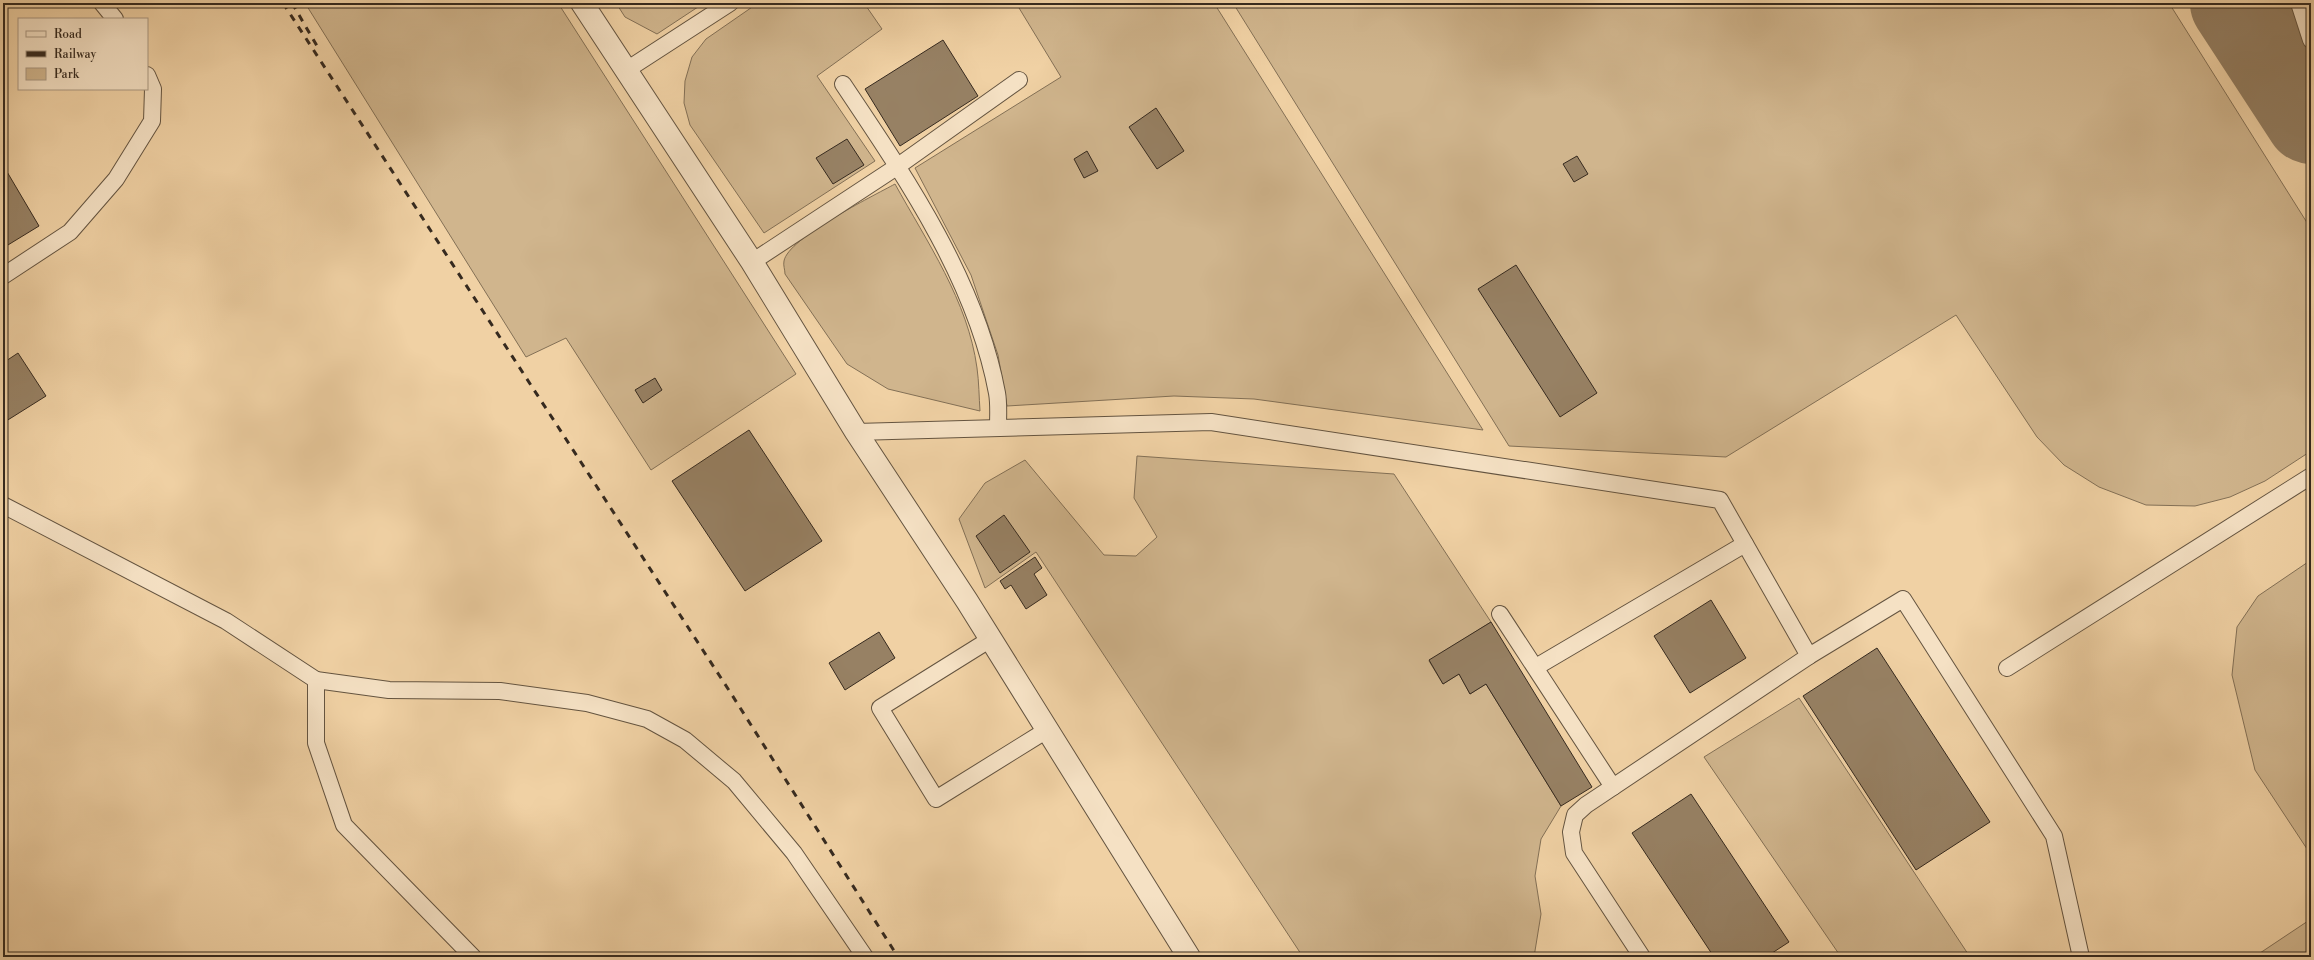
<svg xmlns="http://www.w3.org/2000/svg" width="2314" height="960" font-family="'Libre Bodoni',serif">
<style>
.green{fill:#d0b58d;stroke:#837056}
.lines{fill:none;stroke-linecap:round;stroke-linejoin:round}
.taxiway{stroke:#937e62;stroke-width:92}
.building{fill:#978164;stroke:#362a1f}
.lane-casing{stroke:#645440;stroke-width:18}
.street-casing{stroke:#645440;stroke-width:24}
.lane{stroke:#f5e1c4;stroke-width:16}
.street{stroke:#f5e1c4;stroke-width:22}
.rail{stroke:#362a1f;stroke-width:3;stroke-dasharray:7 7;stroke-linecap:butt}
</style>
<rect width="100%" height="100%" fill="#f0d1a4"/>
<filter id="stains"><feTurbulence type="fractalNoise" baseFrequency=".005" numOctaves="4"/><feColorMatrix values="0 0 0 0 .2 0 0 0 0 .09 0 0 0 0 .02 0 0 0 .5 -.17"/></filter>
<radialGradient id="worn" r=".72"><stop offset=".6" stop-color="#630" stop-opacity="0"/><stop offset="1" stop-color="#630" stop-opacity=".3"/></radialGradient>
<g class="green">
<path d="M305,3H558L796,374L651,470L566,338L526,357Z"/>
<path d="M616,3H704L657,34L625,17Z"/>
<path d="M758,3H864L882,29L817,76L875,161L764,233L690,125L684,103L685,81L692,57L706,39Z"/>
<path d="M1016,3H1214L1483,430L1254,399L1174,396L1007,406L998,355L971,275L915,168L1061,77Z"/>
<path d="M1233,3H2169L2311,229V451L2265,481L2230,497L2195,506L2146,505L2099,487L2064,465L2037,437L1956,315L1726,457L1509,446Z"/>
<path d="M895,184C927,242 968,301 977,368C979,382 979,397 980,411L888,389L847,364L785,274C785,270 783,265 784,261C788,238 873,196 895,184Z"/>
<path d="M1137,456L1394,474L1491,622L1429,661L1443,684L1459,674L1470,694L1486,684L1561,806L1541,839L1535,876L1541,914L1534,957H1303L1036,552L985,588L959,519L985,483L1025,460L1104,555L1136,556L1157,537L1134,498Z"/>
<path d="M2311,560V855L2255,770L2232,675L2237,627L2258,596Z"/>
<path d="M1799,698L1970,957H1841L1704,757Z"/>
<path d="M2311,919V957H2254Z"/>
</g>
<g class="lines">
<path class="taxiway" d="M2236,3L2311,118"/>
</g>
<g class="building">
<path d="M943,40L978,96L900,146L865,89Z"/>
<path d="M1156,108L1184,151L1157,169L1129,127Z"/>
<path d="M847,139L864,165L833,184L816,158Z"/>
<path d="M1087,151L1098,171L1084,178L1074,159Z"/>
<path d="M1577,156L1588,174L1574,182L1563,164Z"/>
<path d="M3,165L39,226L3,248Z"/>
<path d="M1516,265L1597,393L1560,417L1478,289Z"/>
<path d="M18,353L46,396L3,423V363Z"/>
<path d="M655,378L662,390L643,403L635,390Z"/>
<path d="M749,430L822,541L745,591L672,481Z"/>
<path d="M1004,515L1030,552L1000,573L976,536Z"/>
<path d="M1035,557L1042,568L1034,574L1047,595L1026,609L1011,585L1005,589L1000,581Z"/>
<path d="M1711,600L1746,658L1690,693L1654,636Z"/>
<path d="M1491,622L1592,787L1561,806L1486,684L1470,694L1459,674L1443,684L1429,660Z"/>
<path d="M879,632L895,658L845,690L829,663Z"/>
<path d="M1877,648L1990,822L1916,870L1803,696Z"/>
<path d="M1691,794L1789,942L1766,957H1714L1632,833Z"/>
</g>
<g class="lines">
<g class="lane-casing">
<g id="lane">
<path d="M102,3L115,19"/>
<path d="M2299,3L2311,40"/>
<path d="M625,71L730,3"/>
<path d="M843,84C906,178 976,280 997,393C999,404 998,416 998,427"/>
<path d="M752,262L898,166L1019,80"/>
<path d="M3,276L70,232L116,179L152,121L153,89L147,75"/>
<path d="M856,432L1211,422L1720,500L1809,656L1903,599L2054,836L2081,957"/>
<path d="M3,505L226,621L316,680V743L344,825L473,957"/>
<path d="M1500,614L1613,787"/>
<path d="M989,640L880,708L936,799L1047,730"/>
<path d="M1536,667L1745,544"/>
<path d="M2007,668L2311,476"/>
<path d="M316,680L389,690L500,691L587,703L647,719L685,740L734,781L794,853L865,957"/>
<path d="M1642,957L1574,853L1571,832L1575,815L1586,805L1809,656"/>
</g>
</g>
<g class="street-casing">
<path id="street" d="M582,3L752,262L856,432L967,601L1189,957"/>
</g>
<use href="#lane" class="lane"/>
<use href="#street" class="street"/>
<g class="rail">
<path d="M283,3L732,695L898,957"/>
<path d="M292,3L317,46"/>
</g>
</g>
<rect width="2314" height="960" fill="none" stroke="#f0d1a4" stroke-width="16"/>
<rect x="4" y="4" width="2306" height="952" fill="none" stroke="#362a1f" stroke-width="2"/>
<rect x="8" y="8" width="2298" height="944" fill="none" stroke="#362a1f"/>
<rect x="18" y="18" width="130" height="72" fill="#f5e1c4" stroke="#a99882"/>
<rect x="26" y="31" width="20" height="6" fill="#f5e1c4" stroke="#a99882"/>
<text x="54" y="38" font-size="12" fill="#362a1f">Road</text>
<rect x="26" y="51" width="20" height="6" fill="#362a1f" stroke="#a99882"/>
<text x="54" y="58" font-size="12" fill="#362a1f">Railway</text>
<rect x="26" y="68" width="20" height="12" fill="#d0b58d" stroke="#a99882"/>
<text x="54" y="78" font-size="12" fill="#362a1f">Park</text>
<rect width="100%" height="100%" filter="url(#stains)"/>
<rect width="100%" height="100%" fill="url(#worn)"/>
</svg>
